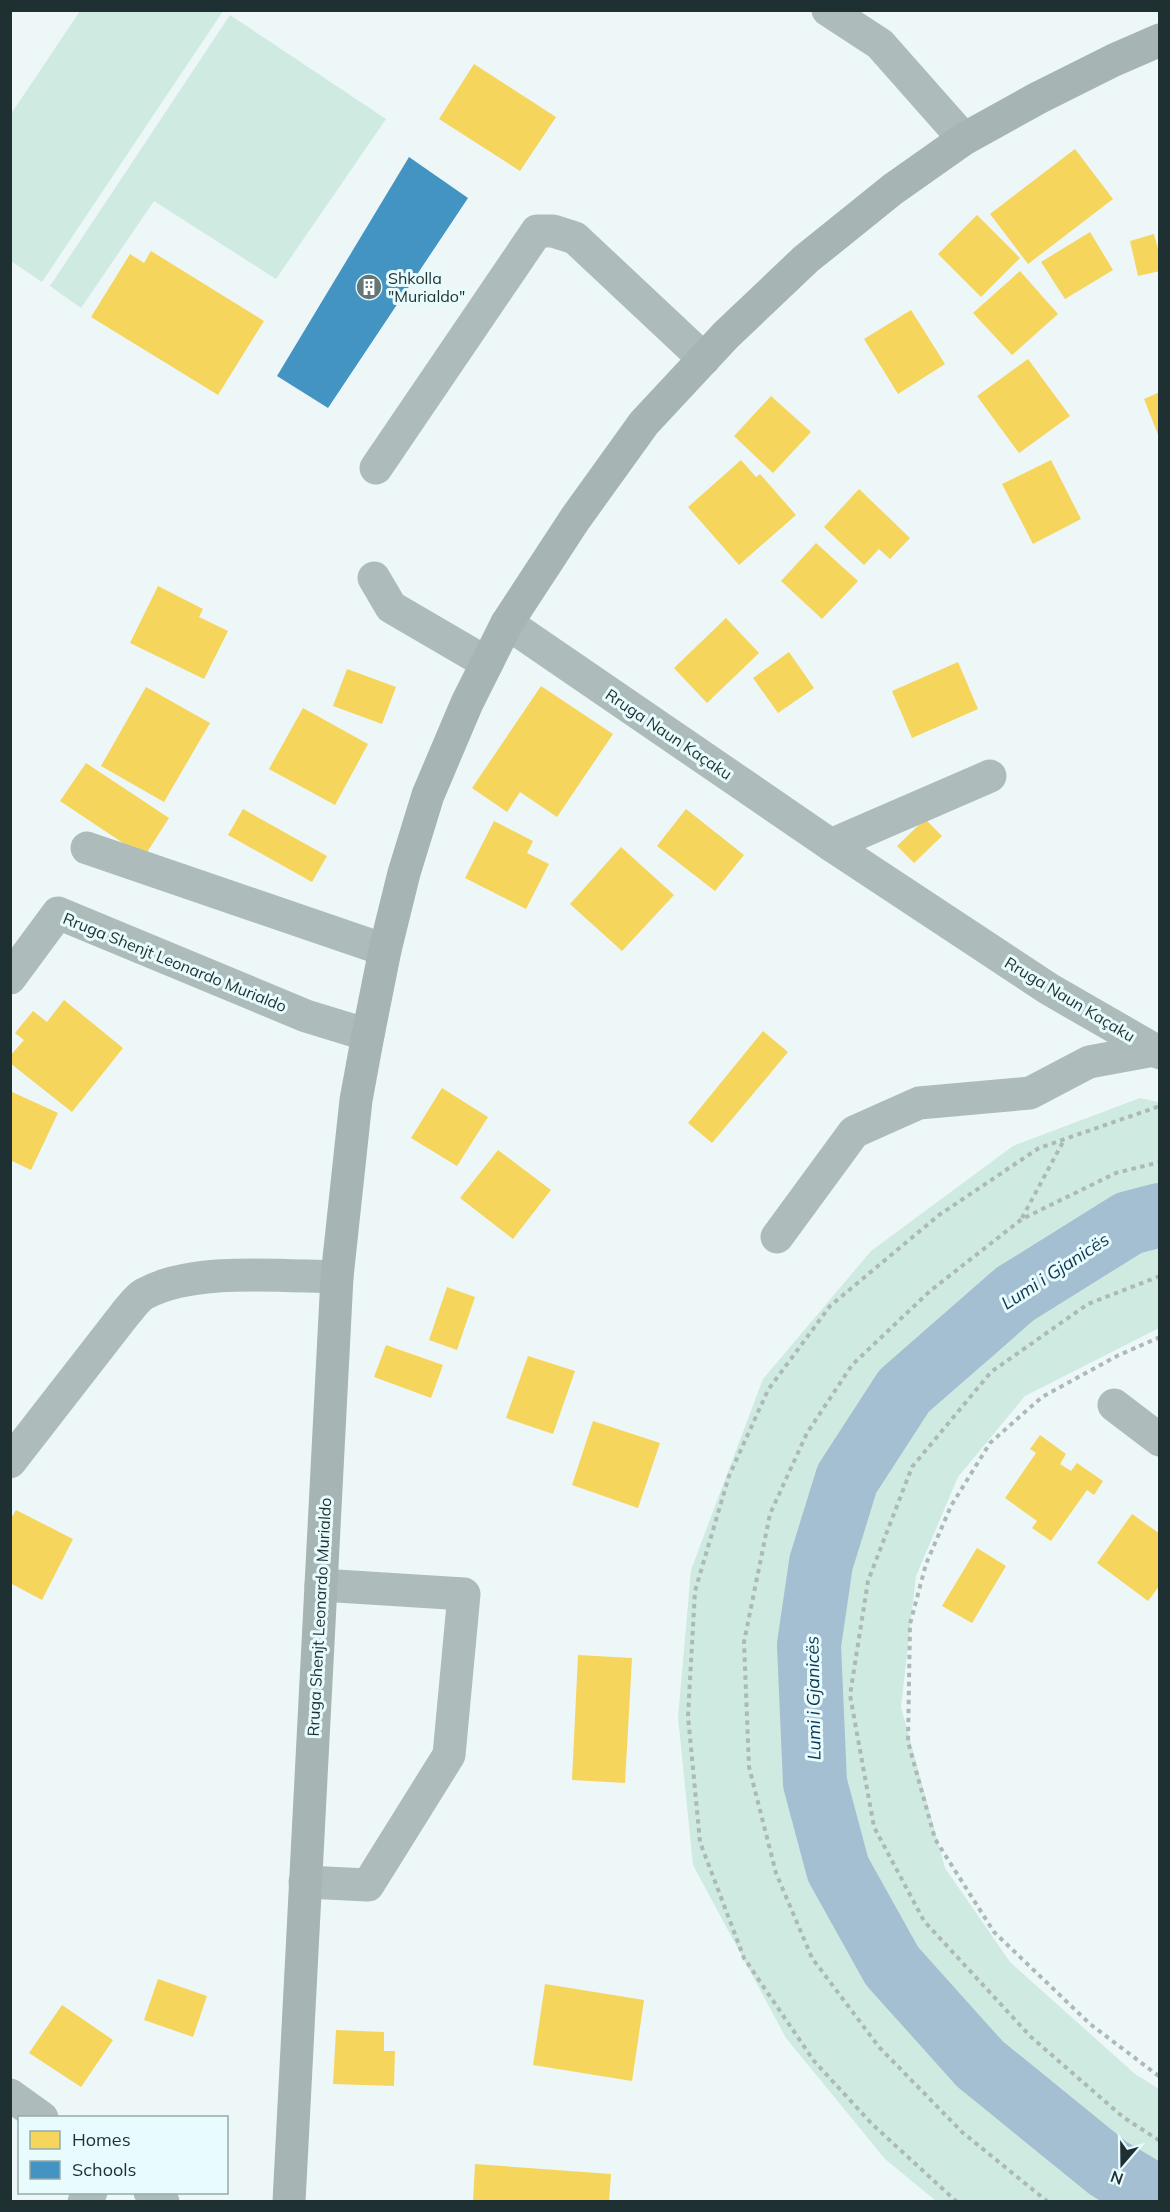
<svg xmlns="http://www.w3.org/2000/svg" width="1170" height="2212" font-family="Mulish,sans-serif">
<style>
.green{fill:#cfeae0}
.homes{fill:#f6d55c}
.schools{fill:#4393c3}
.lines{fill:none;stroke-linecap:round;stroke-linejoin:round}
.river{stroke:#a4bed2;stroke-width:64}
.path{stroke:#adb9b8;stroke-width:4;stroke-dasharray:4.5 4.5;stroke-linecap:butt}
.minor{stroke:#adbcbb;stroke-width:33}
.major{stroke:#a6b4b4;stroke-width:33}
.labels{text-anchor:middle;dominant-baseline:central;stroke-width:6;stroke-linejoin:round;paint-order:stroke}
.poi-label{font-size:16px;fill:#1e3032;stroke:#e8fbfd;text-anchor:start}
.street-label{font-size:16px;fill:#1e3032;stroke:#e8fbfd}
.water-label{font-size:18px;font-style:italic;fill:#0f3855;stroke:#e8fbfd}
</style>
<rect width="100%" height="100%" fill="#edf7f8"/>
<g class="green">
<path d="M80,11H223L42,282L11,261V114Z"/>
<path d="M230,15L386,119L276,279L154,201L81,308L50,286Z"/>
<path d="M1140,1098L1159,1102V1328L1025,1396L958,1477L916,1576L901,1707L945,1868L1010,1962L1135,2074L1159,2089V2201H936L885,2159L786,2038L693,1865L678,1717L691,1570L763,1379L871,1251L1013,1146Z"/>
</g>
<g class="homes">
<path d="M474,64L556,117L520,171L439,119Z"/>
<path d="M1075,149L1113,199L1028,264L990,214Z"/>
<path d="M977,215L1020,258L981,297L938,254Z"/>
<path d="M1090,232L1113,270L1065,299L1041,262Z"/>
<path d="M1154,234L1160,256V271L1138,276L1130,241Z"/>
<path d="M151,251L264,321L218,395L91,317L130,254L144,263Z"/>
<path d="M1020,271L1058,314L1012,355L973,313Z"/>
<path d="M911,310L945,364L898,394L864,339Z"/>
<path d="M1028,359L1070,416L1019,453L977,396Z"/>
<path d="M1160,392V437H1159L1144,399Z"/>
<path d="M771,396L811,432L773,473L734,436Z"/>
<path d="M741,460L756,477L760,474L796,515L739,565L688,507Z"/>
<path d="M1051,460L1081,519L1033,544L1002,484Z"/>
<path d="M859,489L910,538L890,559L879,549L864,565L824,527Z"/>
<path d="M816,543L858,581L822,619L781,581Z"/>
<path d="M158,586L203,609L199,617L228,631L204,679L130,643Z"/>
<path d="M726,618L759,653L707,703L674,668Z"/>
<path d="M789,652L814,688L778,713L753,678Z"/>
<path d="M958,662L978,709L912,738L892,691Z"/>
<path d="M347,669L396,687L382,724L333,706Z"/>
<path d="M541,686L613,734L557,817L520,792L507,812L472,788Z"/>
<path d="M146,687L210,723L164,802L101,766Z"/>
<path d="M303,708L368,744L335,805L269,769Z"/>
<path d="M86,763L169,818L144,857L60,801Z"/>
<path d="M243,809L327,856L312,882L228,835Z"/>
<path d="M686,809L744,855L715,891L657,846Z"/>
<path d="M925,819L942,836L914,863L897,846Z"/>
<path d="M494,821L533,841L527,853L549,864L526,909L465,878Z"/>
<path d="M621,847L674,895L622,951L570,904Z"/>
<path d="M64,1000L123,1048L72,1112L10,1063V1056L24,1040L15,1033L33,1011L47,1022Z"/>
<path d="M763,1031L788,1052L712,1143L688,1123Z"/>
<path d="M442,1088L488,1117L457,1166L411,1138Z"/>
<path d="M10,1091L58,1113L31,1170L10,1160Z"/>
<path d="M498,1150L551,1190L513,1239L460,1198Z"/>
<path d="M447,1287L475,1297L457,1350L429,1340Z"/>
<path d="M386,1345L443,1365L431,1398L374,1377Z"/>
<path d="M528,1356L575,1371L553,1434L506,1418Z"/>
<path d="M593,1421L660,1443L638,1508L572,1485Z"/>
<path d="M1040,1435L1066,1454L1060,1464L1071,1471L1077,1463L1103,1481L1094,1495L1087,1490L1051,1541L1032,1528L1037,1521L1005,1498L1036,1453L1030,1449Z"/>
<path d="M16,1510L73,1539L42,1600L10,1583V1520Z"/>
<path d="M1132,1514L1160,1534V1585L1148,1601L1097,1563Z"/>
<path d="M977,1548L1006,1566L972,1623L942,1606Z"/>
<path d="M578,1655L632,1658L625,1783L572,1780Z"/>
<path d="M158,1979L207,1996L193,2037L144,2020Z"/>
<path d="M545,1984L644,2000L632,2081L533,2065Z"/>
<path d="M62,2005L113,2040L81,2087L29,2053Z"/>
<path d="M336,2030L384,2032V2051H395L394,2086L333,2084Z"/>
<path d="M475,2164L611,2174L609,2202H473Z"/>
</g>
<path class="schools" d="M409,157L468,198L328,408L277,376Z"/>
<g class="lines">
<path class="river" d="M1160,1215L1129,1223L1015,1294L904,1391L847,1479L821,1563L809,1645L815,1783L838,1869L892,1966L980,2064L1108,2168L1160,2199"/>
<g class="path">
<path d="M1022,1218L1064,1140"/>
<path d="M1160,1276L1088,1304L991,1372L912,1467L868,1581L850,1695L874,1827L924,1921L1031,2037L1123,2117L1160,2141"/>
<path d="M1160,1337L1117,1356L1042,1397L990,1443L951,1506L926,1564L910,1624L908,1742L935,1839L994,1932L1090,2024L1160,2077"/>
<path d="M957,2202L872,2124L814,2061L744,1958L700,1842L688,1716L695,1591L729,1476L768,1390L830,1306L939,1215L1039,1148L1160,1106"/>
<path d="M1048,2202L962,2132L879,2047L812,1958L776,1873L749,1767L744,1642L770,1514L807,1433L852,1365L930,1291L1022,1219L1116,1173L1160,1162"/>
</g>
<g class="minor">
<path d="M828,10L880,44L964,139"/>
<path d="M376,468L537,231H553L575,238L704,359"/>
<path d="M374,578L391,607L487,663"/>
<path d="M507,623L831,845L1049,989L1160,1053"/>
<path d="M831,845L990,776"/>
<path d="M87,848L385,950"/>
<path d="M10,978L58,913L306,1016L368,1035"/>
<path d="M777,1237L854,1132L919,1103L1030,1093L1089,1062L1154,1050"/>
<path d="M1114,1405L1160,1440"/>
<path d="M10,1462L125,1314C131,1307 137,1298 144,1294C193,1267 281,1276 337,1277"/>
<path d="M305,1882L368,1885L449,1755L464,1594L321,1585"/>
<path d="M10,2095L42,2118"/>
<path d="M150,2192L163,2202"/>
<path d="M84,2202L91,2192"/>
</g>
<path class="major" d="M289,2202L337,1277L356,1100L368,1035L385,950L404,873L428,795L467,703L507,623L575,519L644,423L726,335L806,259L893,189L964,139L1038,98L1114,60L1160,40"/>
</g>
<defs>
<g id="building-disc" transform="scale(1.35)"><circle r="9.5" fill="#667677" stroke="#e8fbfd"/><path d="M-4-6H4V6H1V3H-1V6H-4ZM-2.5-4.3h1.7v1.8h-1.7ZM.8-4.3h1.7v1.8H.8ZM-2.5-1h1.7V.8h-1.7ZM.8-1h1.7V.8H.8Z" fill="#fff"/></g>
</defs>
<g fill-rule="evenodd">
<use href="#building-disc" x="369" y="287"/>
</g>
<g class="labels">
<g class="poi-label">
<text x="388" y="278">Shkolla<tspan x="388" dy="18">"Murialdo"</tspan></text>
</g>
<g class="street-label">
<text transform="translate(669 734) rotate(34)">Rruga Naun Kaçaku</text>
<text transform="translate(175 962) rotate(22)">Rruga Shenjt Leonardo Murialdo</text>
<text transform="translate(1070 999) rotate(31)">Rruga Naun Kaçaku</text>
<text transform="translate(319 1617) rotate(-87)">Rruga Shenjt Leonardo Murialdo</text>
</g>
<g class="water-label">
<text transform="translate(1055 1271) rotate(-33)">Lumi i Gjanicës</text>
<text transform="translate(813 1698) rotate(-91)">Lumi i Gjanicës</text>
</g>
</g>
<rect width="1170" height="2212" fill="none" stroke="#1e3032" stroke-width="24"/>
<rect x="18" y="2116" width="210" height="78" fill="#e8fbfd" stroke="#97aaac" stroke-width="1.5"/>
<rect x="30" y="2131" width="30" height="18" fill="#f6d55c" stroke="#97aaac" stroke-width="1.5"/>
<text x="72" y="2146" font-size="18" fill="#1e3032">Homes</text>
<rect x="30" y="2161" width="30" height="18" fill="#4393c3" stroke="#97aaac" stroke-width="1.5"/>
<text x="72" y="2176" font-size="18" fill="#1e3032">Schools</text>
<g transform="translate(1122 2164) rotate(200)" stroke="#e8fbfd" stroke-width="4.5" paint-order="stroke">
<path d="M0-4.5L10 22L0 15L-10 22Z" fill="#1e3032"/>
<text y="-9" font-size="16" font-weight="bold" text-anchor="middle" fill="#1e3032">N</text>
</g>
</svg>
